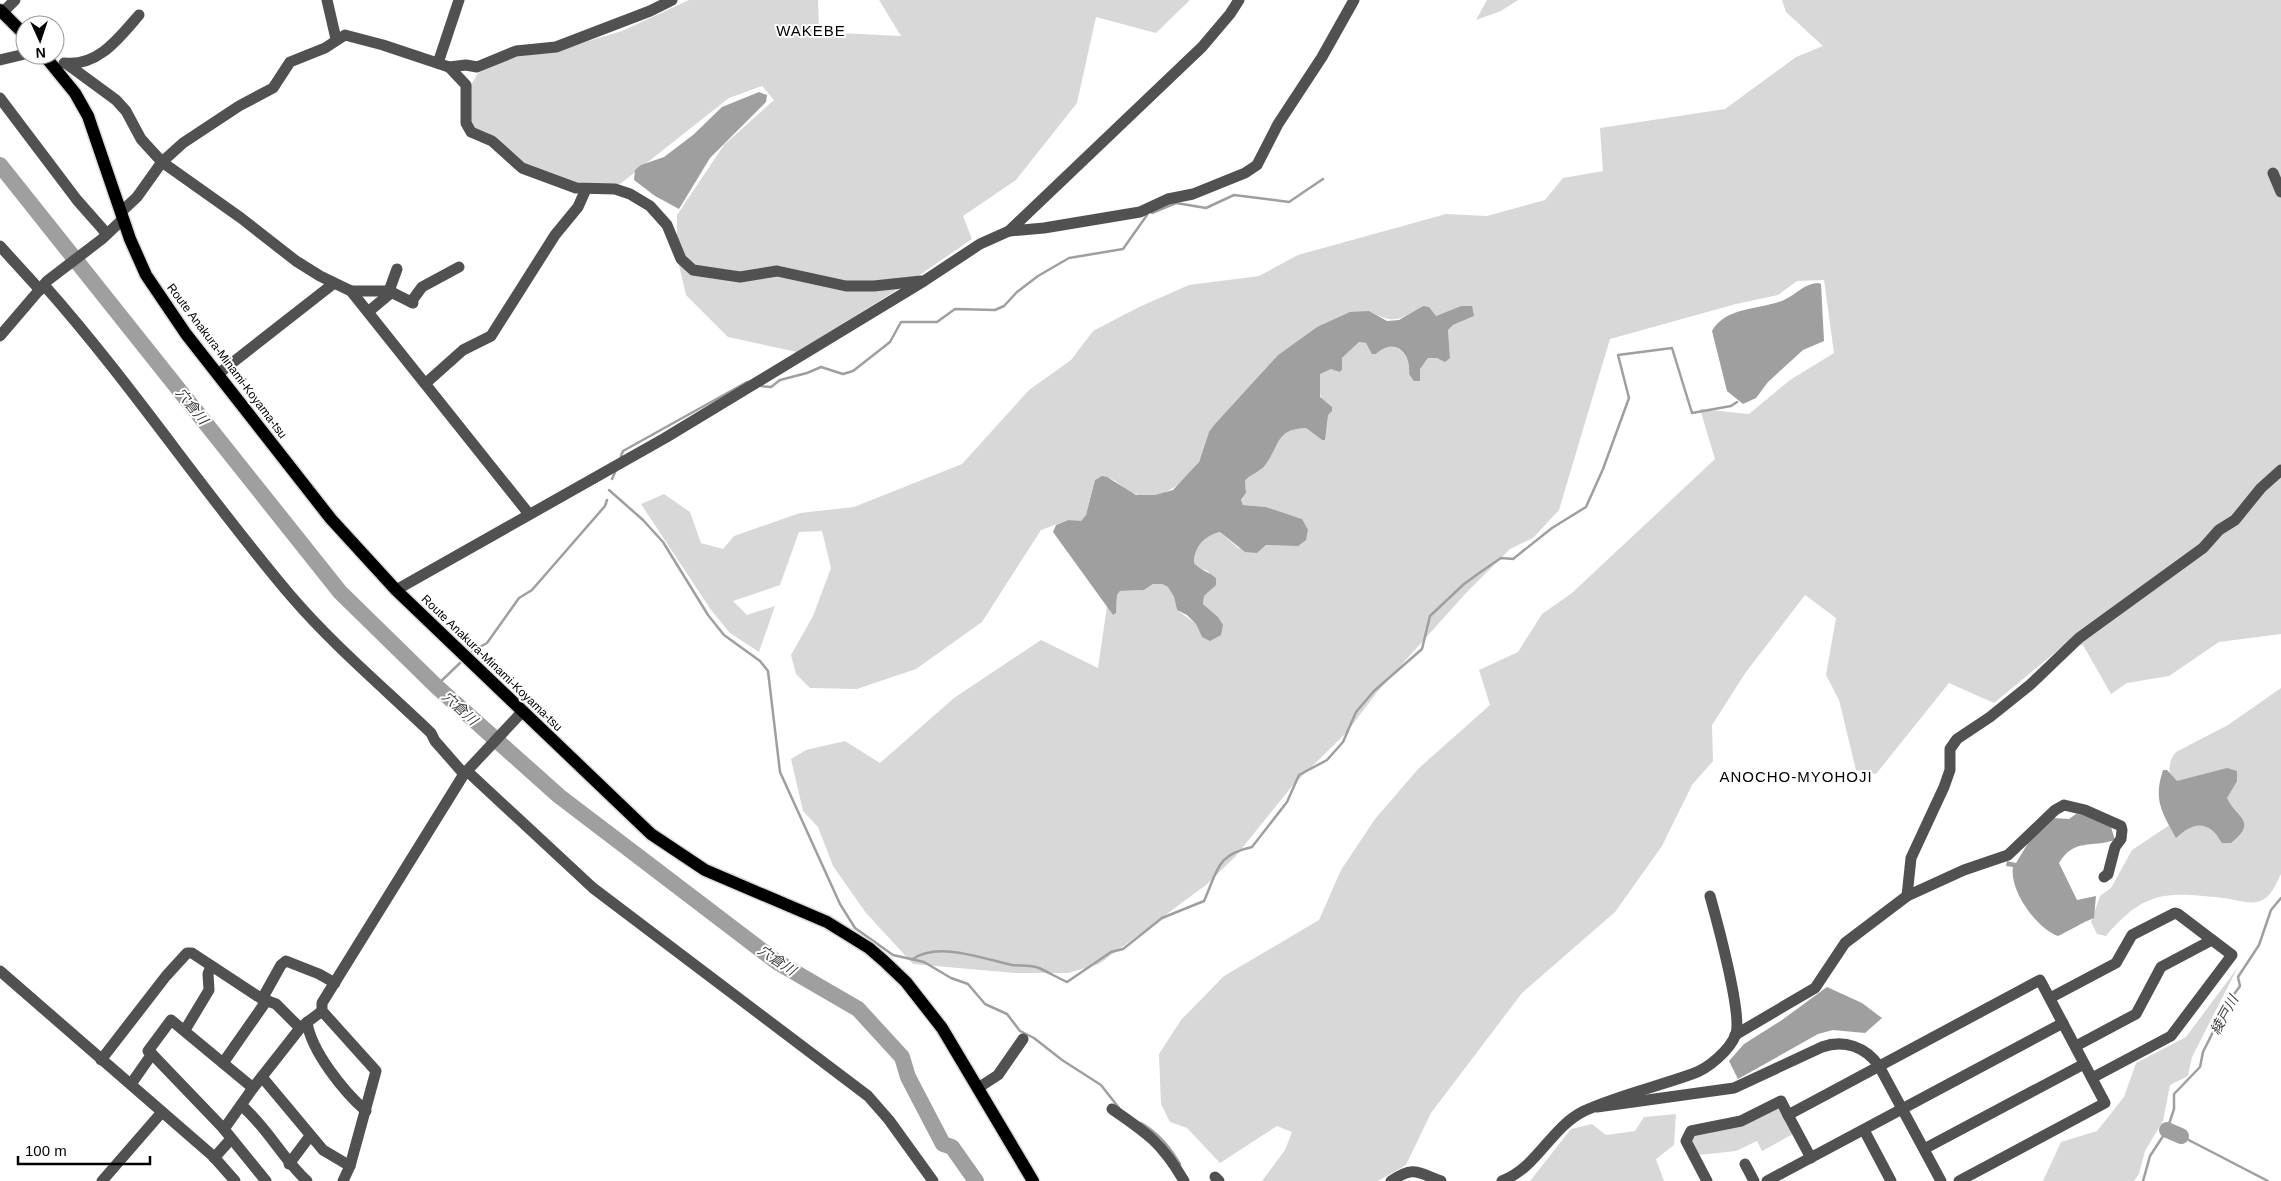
<svg xmlns="http://www.w3.org/2000/svg" width="2281" height="1181" font-family="Arial,'Noto Sans JP',sans-serif">
<style>
.green{fill:#d8d8d8}
.water{fill:#9f9f9f}
.lines{fill:none;stroke-linecap:round;stroke-linejoin:round}
.stream{stroke:#9f9f9f;stroke-width:2.5}
.river{stroke:#9f9f9f;stroke-width:16}
.major-casing{stroke:#dbdbdb;stroke-width:15}
.minor{stroke:#515151;stroke-width:11}
.major{stroke:#000;stroke-width:12}
.labels{text-anchor:middle;dominant-baseline:central;stroke-width:4;stroke-linejoin:round;paint-order:stroke}
.street-label{font-size:12px;fill:#000;stroke:#fff}
.water-label{font-size:14px;font-style:italic;fill:#404040;stroke:#fff}
.quarter-label{font-size:15px;letter-spacing:1px;fill:#000;stroke:#fff}
</style>
<rect width="100%" height="100%" fill="#fff"/>
<g class="green">
<path d="M689,0H818L819,32L901,36L879,0H1190L1156,33L1096,17L1077,103L1016,180L963,216L972,239L908,283L797,352L728,337L686,295L677,257V215L724,145L774,100L762,86L729,98L620,184L578,185L523,165L473,128L471,123V85L478,73L514,57L552,52L622,31Z"/>
<path d="M1487,0H1518L1501,11L1476,20Z"/>
<path d="M1782,0H2281V634L2219,642L2169,676L2127,683L2111,694L2083,645L2063,646L1994,703L1949,683L1876,774L1856,770L1839,700L1826,675L1836,618L1805,595L1746,672L1712,725L1713,761L1692,785L1662,846L1615,912L1522,993L1431,1113L1406,1165L1378,1181H1262L1285,1150L1292,1132L1277,1126L1220,1163L1187,1128L1170,1122L1161,1104L1159,1054L1181,1020L1224,976L1319,920L1341,870L1375,819L1419,768L1490,705L1479,670L1518,652L1542,614L1572,593L1715,459L1700,409L1749,414L1790,380L1834,353L1824,280L1797,281L1778,295L1736,304L1610,339L1559,510L1533,538L1510,549L1466,593L1378,691L1346,733L1293,785L1235,857L1206,885L1099,964L1068,973H1015L913,964L866,913L833,866L818,827L803,811L791,759L806,750L845,741L880,763L954,698L1041,640L1098,668L1107,606L1113,615L1116,613L1117,595L1120,591L1144,590L1153,584H1162L1168,587L1174,597L1177,610L1196,624L1202,637L1218,617L1203,604L1204,596L1215,585L1208,571L1198,568L1194,563C1194,546 1204,536 1220,532L1238,548L1257,553L1266,545L1298,546L1302,519L1266,507L1243,505L1241,501L1246,493L1245,481C1250,474 1261,472 1266,464C1280,445 1276,429 1306,428L1322,440C1331,415 1327,422 1321,398C1319,391 1320,381 1320,373L1331,369H1342V358L1359,342L1366,343L1376,354C1395,337 1411,353 1409,375L1420,369L1428,358H1450L1448,330L1453,325L1474,316L1461,306L1436,316L1423,306C1399,320 1395,325 1369,311L1317,327L1278,355L1214,425C1205,436 1205,449 1199,461C1193,475 1170,494 1155,495C1150,496 1140,496 1135,494C1121,489 1111,470 1095,480L1086,515L1081,522L1068,520L1041,530L982,622L916,669L857,689L810,688L796,674L791,655L813,616L831,568L822,531L799,532L780,585L733,601L747,615L775,606L759,652L730,633L711,610L641,504L664,494L690,512L701,543L723,549L734,536L800,513L854,507L962,464L1029,390L1071,360L1093,331L1139,307L1189,285L1259,276L1298,255L1446,214L1487,216L1545,200L1563,178L1603,171L1600,128L1725,109L1796,57L1823,46L1786,12Z"/>
<path d="M2281,688V874C2275,885 2271,899 2257,902C2247,904 2233,899 2223,898C2167,892 2145,890 2106,936L2097,934L2091,922L2100,896L2111,888L2132,850L2174,822L2226,801L2234,782L2172,783C2168,773 2168,761 2176,752L2228,725Z"/>
<path d="M2238,967L2192,1057L2188,1076L2170,1085L2163,1121L2145,1151L2139,1174L2134,1181H2043L2061,1142L2097,1131L2124,1097L2136,1063L2186,1037Z"/>
<path d="M1778,1108L1781,1109L1793,1134L1762,1151L1757,1141L1736,1151L1699,1155L1691,1141L1693,1135Z"/>
<path d="M1676,1114L1674,1145L1656,1159L1664,1181H1530L1571,1129L1592,1124L1606,1135L1635,1131L1644,1117Z"/>
</g>
<g class="water">
<path d="M759,92L767,95L766,102L710,158L679,209L655,196L634,180L635,170L641,165L664,157L693,135L722,107Z"/>
<path d="M1818,283L1821,284L1824,341L1803,350L1768,382L1756,398L1743,404L1727,391L1712,331C1726,306 1761,310 1784,300C1797,294 1803,284 1818,283Z"/>
<path d="M1423,306L1429,307L1436,316L1461,306H1472L1474,316L1453,325L1448,330L1450,358L1445,362L1437,358H1428L1420,369V381H1414L1409,374C1411,353 1395,337 1376,354H1372L1366,343L1359,342L1342,358V369L1340,372L1331,369L1320,374V397L1332,407V411L1328,415L1325,440H1322L1306,428C1276,429 1280,445 1266,464C1261,472 1250,474 1245,481L1246,493L1241,500L1243,505L1266,507L1302,519L1308,530L1306,540L1298,546L1266,545L1257,553L1245,552L1220,532C1204,536 1194,547 1194,563C1200,570 1209,572 1216,578V585L1204,596L1203,604L1218,617L1223,625L1221,635L1210,641L1202,637L1196,624L1187,615L1177,610L1174,597L1168,587L1162,584H1153L1144,590L1120,591L1117,595L1116,613L1113,615L1053,532L1056,525L1068,520L1081,521L1086,515L1095,480L1102,476L1107,477L1136,495H1155L1173,490L1199,462L1209,432L1214,425L1278,355L1317,327L1350,312L1369,311L1387,321L1399,320Z"/>
<path d="M2227,768L2237,771V781L2227,798C2236,818 2259,821 2231,843H2222C2219,839 2218,836 2215,833C2201,819 2188,827 2176,838C2162,812 2153,800 2163,770H2167L2177,781Z"/>
<path d="M2076,814L2085,815L2111,827L2115,840C2091,848 2074,838 2059,863L2077,900L2096,896L2094,918C2081,923 2071,930 2058,936C2036,928 2009,890 2013,867L2006,866L2007,861L2016,863L2030,840L2054,818L2069,819Z"/>
<path d="M1827,987L1862,1003L1882,1018L1865,1033L1833,1030L1818,1034L1738,1079L1729,1061L1744,1044L1782,1020Z"/>
</g>
<g class="lines">
<g class="stream">
<path d="M1152,213L1176,203L1206,208L1234,195L1289,202L1323,179"/>
<path d="M760,386L771,387L780,380L807,373L821,367L843,374L853,371L890,342L901,322H937L955,309L995,310L1004,306L1017,292L1038,276L1069,258L1123,249L1147,215"/>
<path d="M621,456L623,451L747,382H750"/>
<path d="M612,479L616,470"/>
<path d="M609,490L643,520L663,542L708,615L724,635L760,661L768,671L780,772L840,904L855,928L893,955L924,962L951,978L968,984L985,1004L1007,1014L1020,1031L1034,1038L1062,1060L1101,1085L1119,1108"/>
<path d="M471,652L487,643L519,598L532,590L605,506L607,500"/>
<path d="M436,686L460,663"/>
<path d="M913,959C938,941 984,959 1012,965C1020,966 1031,965 1039,968C1048,972 1058,978 1067,982L1111,952L1123,949L1162,918L1204,901C1218,870 1216,855 1252,847L1287,802L1299,775L1327,760L1343,742L1356,712L1374,691L1422,649L1430,616L1464,584L1482,571L1501,558L1513,559L1552,528L1586,507L1603,469L1629,398L1618,355L1672,348L1692,413L1731,406L1737,402"/>
<path d="M1141,1123C1159,1133 1170,1147 1180,1164"/>
<path d="M2181,1136L2268,1181"/>
<path d="M2143,1181L2150,1156L2167,1130L2174,1109V1094L2200,1067L2203,1052L2227,1004L2240,986L2238,977L2259,945L2271,910L2281,898"/>
</g>
<g class="river">
<path d="M0,165L340,592L436,686L559,796L777,962L858,1009L902,1057L908,1077L943,1144L952,1147L976,1181"/>
<path d="M2167,1130L2181,1136"/>
</g>
<g class="major-casing">
<g id="major">
<path d="M0,10L25,35"/>
<path d="M44,55L75,93L88,116L130,239L146,275L186,334L331,519L396,590L651,834L705,870L827,922L869,948L884,961L906,982L942,1028L1033,1181"/>
</g>
</g>
<g class="minor">
<path d="M327,0L336,39"/>
<path d="M3,12L15,0"/>
<path d="M0,60L25,54"/>
<path d="M64,63C98,67 119,38 139,15"/>
<path d="M438,63L459,0"/>
<path d="M67,64L116,100L126,111L141,139L162,162L241,218L296,261L320,276L351,291L529,514"/>
<path d="M449,67L466,85V123L471,132L492,141L522,168L576,188L615,189L630,194L650,206L667,225L681,259L693,270L740,277L777,271L846,286H874L921,281"/>
<path d="M0,98L77,200L107,234"/>
<path d="M2273,173L2281,192"/>
<path d="M121,212L137,197L162,162L183,143L239,106L273,88L290,62L325,48L345,35L383,45L449,67L466,65L477,67L516,51L556,47L650,11L672,0"/>
<path d="M1009,231L1044,228L1140,212L1168,199L1193,194L1245,173L1257,165L1278,124L1322,57L1354,0"/>
<path d="M0,246L40,290"/>
<path d="M44,285C132,384 205,495 291,596C333,645 384,688 431,733L435,741L464,774"/>
<path d="M351,291H389L413,303"/>
<path d="M389,291L397,269"/>
<path d="M411,302L422,287L459,267"/>
<path d="M368,312L392,292"/>
<path d="M0,336L47,281L102,239L123,219"/>
<path d="M218,374L333,284"/>
<path d="M426,383L463,350L491,336L555,235L578,207L586,189"/>
<path d="M396,590L665,438L924,281L980,244L1009,231L1202,47L1230,14L1239,0"/>
<path d="M467,771L593,888L868,1096L889,1120L933,1181"/>
<path d="M1907,896L1911,858L1944,787L1950,770V749L1957,739L1990,717L2031,684L2079,638L2203,548L2219,530L2235,520L2261,488L2281,470"/>
<path d="M0,971L213,1156L235,1181"/>
<path d="M2050,998L2116,963L2132,935L2175,913L2178,914L2232,955L2171,1036L2092,1078"/>
<path d="M262,999L276,1004L300,1028"/>
<path d="M307,1022C311,1051 344,1092 366,1111"/>
<path d="M185,1030L209,990L208,974L211,966"/>
<path d="M1735,1035L1815,988L1845,943L1907,896L1964,870L2008,855L2055,810L2064,805L2085,810L2121,826L2122,830L2121,839L2115,847L2108,874L2104,877"/>
<path d="M2076,1046L2136,1014L2161,967L2212,940"/>
<path d="M152,1054L223,1128L266,1181"/>
<path d="M101,1060L166,976L187,953H192L262,999L281,965L286,961L319,974L335,983"/>
<path d="M223,1063L267,1000"/>
<path d="M262,1077L323,1150L350,1166"/>
<path d="M131,1084L152,1054L148,1051L171,1020L253,1088L301,1027L322,1011"/>
<path d="M978,1088L998,1075L1023,1039"/>
<path d="M241,1105C267,1127 282,1158 307,1181"/>
<path d="M1597,1107L1734,1088L1822,1047C1844,1039 1866,1047 1879,1066L1941,1181"/>
<path d="M1112,1109C1147,1133 1162,1143 1184,1181"/>
<path d="M1788,1115L1811,1158"/>
<path d="M224,1129L253,1088"/>
<path d="M1864,1130L1891,1181"/>
<path d="M1924,1149L2084,1064"/>
<path d="M214,1158L231,1139"/>
<path d="M289,1164L310,1136"/>
<path d="M1745,1164L1754,1181"/>
<path d="M1215,1177L1219,1181"/>
<path d="M102,1181L162,1112"/>
<path d="M343,1181L350,1166L376,1071L322,1011V1003L464,774L522,712"/>
<path d="M1391,1181C1415,1165 1418,1173 1441,1181"/>
<path d="M1502,1181C1538,1167 1550,1128 1584,1111C1619,1095 1656,1087 1692,1074C1708,1069 1730,1050 1736,1034C1742,1013 1717,921 1710,896"/>
<path d="M1707,1181L1686,1141L1691,1131L1741,1121L1781,1101L1788,1115L2040,980L2105,1103L1959,1181"/>
<path d="M1767,1181L2063,1023"/>
</g>
<use href="#major" class="major"/>
</g>
<g class="labels">
<g class="street-label">
<text transform="translate(227 361) rotate(53)">Route Anakura-Minami-Koyama-tsu</text>
<text transform="translate(492 663) rotate(44)">Route Anakura-Minami-Koyama-tsu</text>
</g>
<g class="water-label">
<text transform="translate(192 406) rotate(51)">穴倉川</text>
<text transform="translate(460 708) rotate(42)">穴倉川</text>
<text transform="translate(777 960) rotate(34)">穴倉川</text>
<text transform="translate(2224 1015) rotate(-61)">綾戸川</text>
</g>
<g class="quarter-label">
<text x="811" y="30">WAKEBE</text>
<text x="1796" y="776">ANOCHO-MYOHOJI</text>
</g>
</g>
<g transform="translate(40 40) rotate(177)"><circle r="24" fill="#ffffff" stroke="#999999"/>
<path d="M0-4L9 19L0 12L-9 19Z" fill="#000000"/>
<text y="-8" font-size="14" font-weight="bold" text-anchor="middle" fill="#000000">N</text>
</g>
<path d="M18 1156v8h132v-8" fill="none" stroke="#000000" stroke-width="2.5"/>
<text x="25" y="1156" font-size="15" fill="#000000" stroke="#ffffff" stroke-width="4" paint-order="stroke">100 m</text>
</svg>
